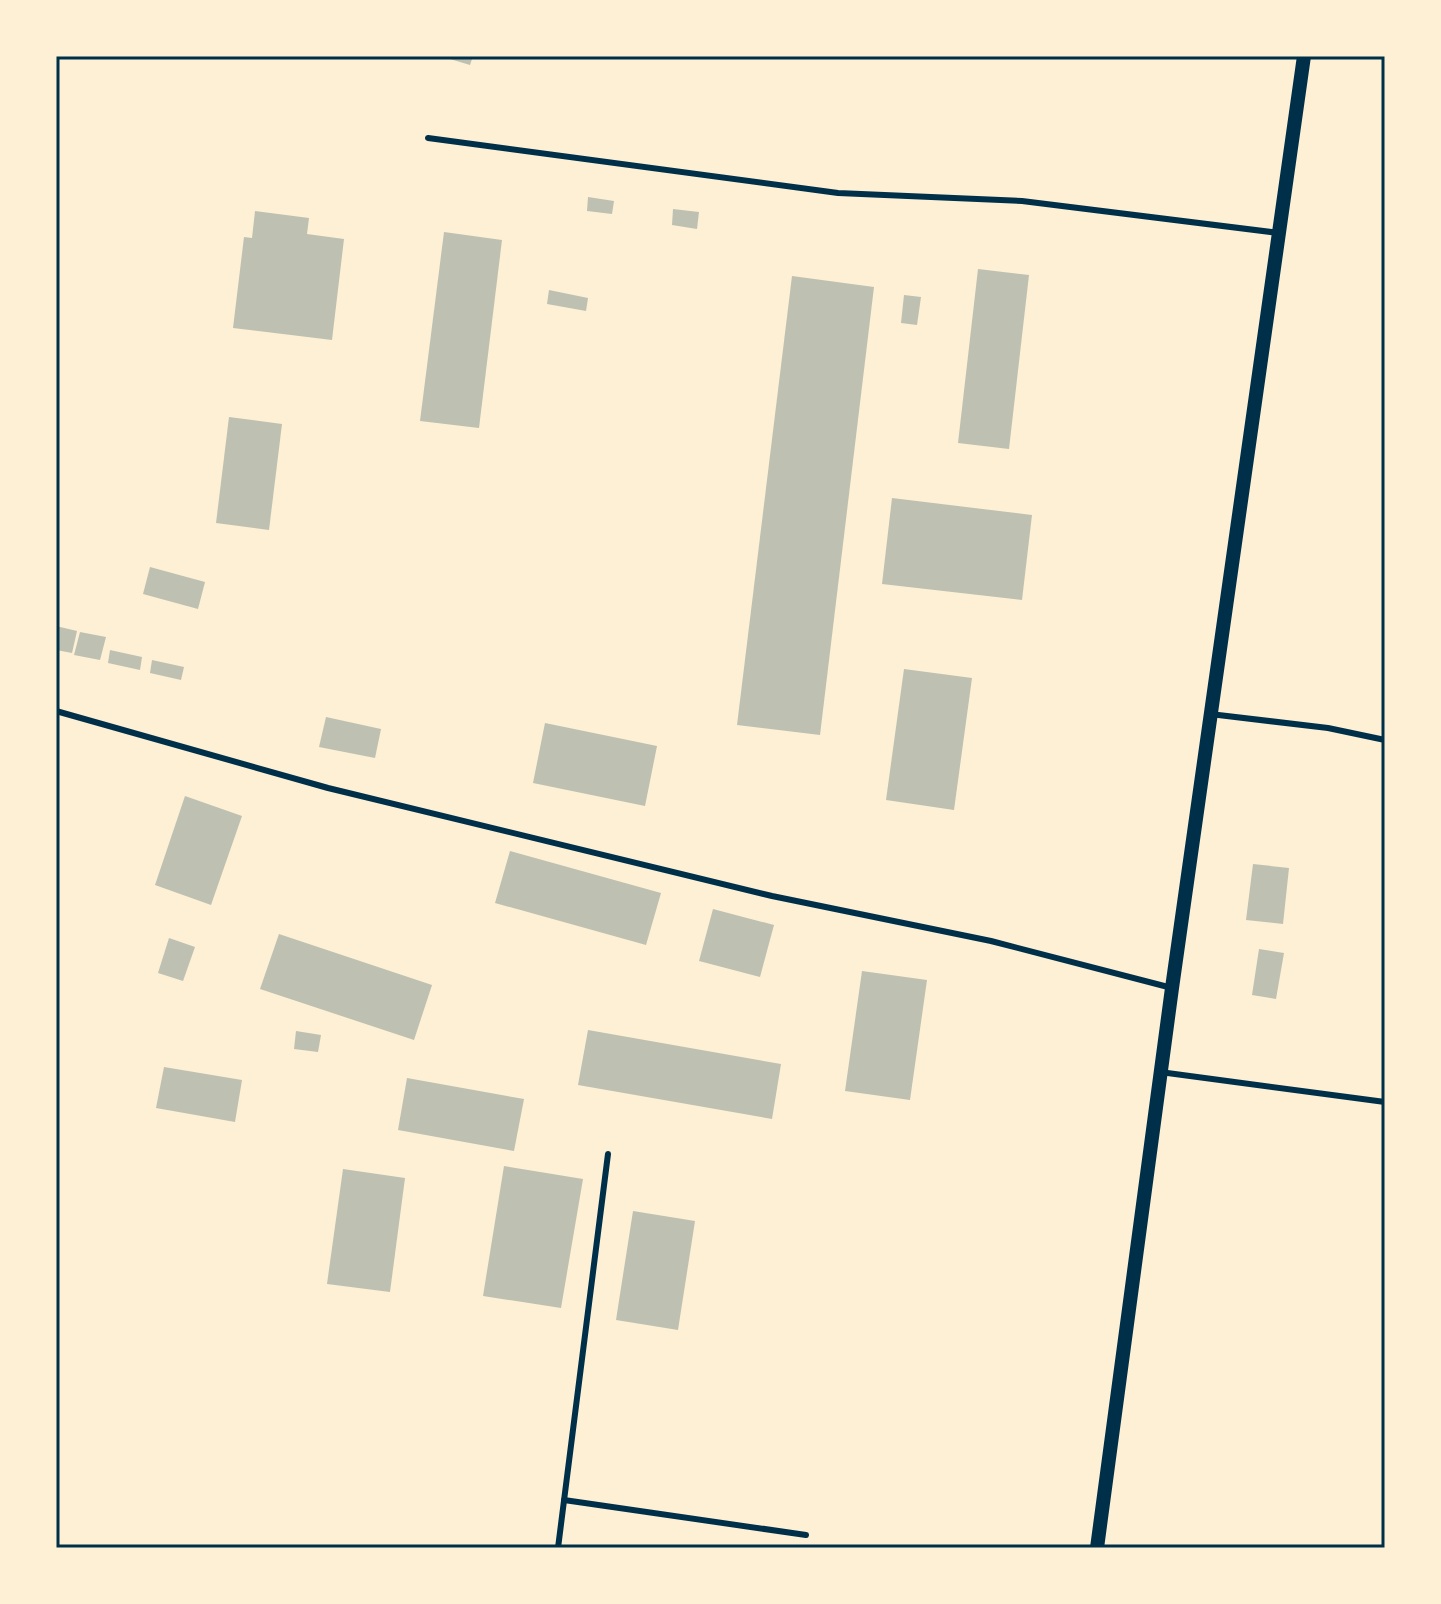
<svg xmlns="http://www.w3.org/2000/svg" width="1441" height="1604" font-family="'Open Sans',sans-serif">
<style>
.building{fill:#bec0b2}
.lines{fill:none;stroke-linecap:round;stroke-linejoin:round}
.service{stroke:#003049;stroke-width:6}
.tertiary{stroke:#003049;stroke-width:14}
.neatline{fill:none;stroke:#003049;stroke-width:3}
</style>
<rect width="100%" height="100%" fill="#fdf0d5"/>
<g class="building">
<path d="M440,56H473L470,65Z"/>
<path d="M588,197L614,201L612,214L587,211Z"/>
<path d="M673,209L699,212L697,229L672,225Z"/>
<path d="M255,211L309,218L307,234L344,239L332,340L233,328L244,237L252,238Z"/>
<path d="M444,232L502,240L479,428L420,421Z"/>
<path d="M978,269L1029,275L1009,449L958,443Z"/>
<path d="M792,276L874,287L820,735L737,725Z"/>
<path d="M549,290L588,298L586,311L547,304Z"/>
<path d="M904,295L921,297L917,325L901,323Z"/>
<path d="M229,417L282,424L269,530L216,523Z"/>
<path d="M892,498L1032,515L1022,600L882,584Z"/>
<path d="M150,567L205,582L198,609L143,594Z"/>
<path d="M56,626L77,631L72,653L56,650Z"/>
<path d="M80,632L106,637L100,660L74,655Z"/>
<path d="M110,650L142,657L140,670L108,663Z"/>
<path d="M152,660L184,667L181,680L150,673Z"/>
<path d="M904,669L972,678L954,810L886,800Z"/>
<path d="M326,717L381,729L375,758L319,747Z"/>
<path d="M545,723L657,746L645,806L533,783Z"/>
<path d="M185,796L242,816L211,905L155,885Z"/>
<path d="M510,851L661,893L646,945L495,903Z"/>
<path d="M1253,864L1289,868L1283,924L1246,920Z"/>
<path d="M713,909L774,925L760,977L699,961Z"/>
<path d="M279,934L432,985L414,1040L260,989Z"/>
<path d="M169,938L195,947L183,981L158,973Z"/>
<path d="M1259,949L1284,953L1276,999L1252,995Z"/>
<path d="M862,971L927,980L910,1100L845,1091Z"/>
<path d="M588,1030L781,1064L772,1119L578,1085Z"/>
<path d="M296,1031L321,1035L318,1052L294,1049Z"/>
<path d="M164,1067L242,1080L235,1122L156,1108Z"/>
<path d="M407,1078L524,1099L514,1151L398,1130Z"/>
<path d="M504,1166L583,1179L561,1308L483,1296Z"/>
<path d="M343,1169L405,1178L390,1292L327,1284Z"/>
<path d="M633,1211L695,1221L678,1330L616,1320Z"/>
</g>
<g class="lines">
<g class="service">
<path d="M428,138L838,193L1022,201L1279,233"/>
<path d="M56,711L328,788L772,896L991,941L1172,988"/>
<path d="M1210,714L1328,728L1385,740"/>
<path d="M1160,1072L1385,1102"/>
<path d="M564,1500L806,1535"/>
<path d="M558,1548L608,1154"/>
</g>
<path class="tertiary" d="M1097,1548L1172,988L1304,56"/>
</g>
<rect width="1441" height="1604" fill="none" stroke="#fdf0d5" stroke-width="116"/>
<rect x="58" y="58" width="1325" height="1488" class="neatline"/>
</svg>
